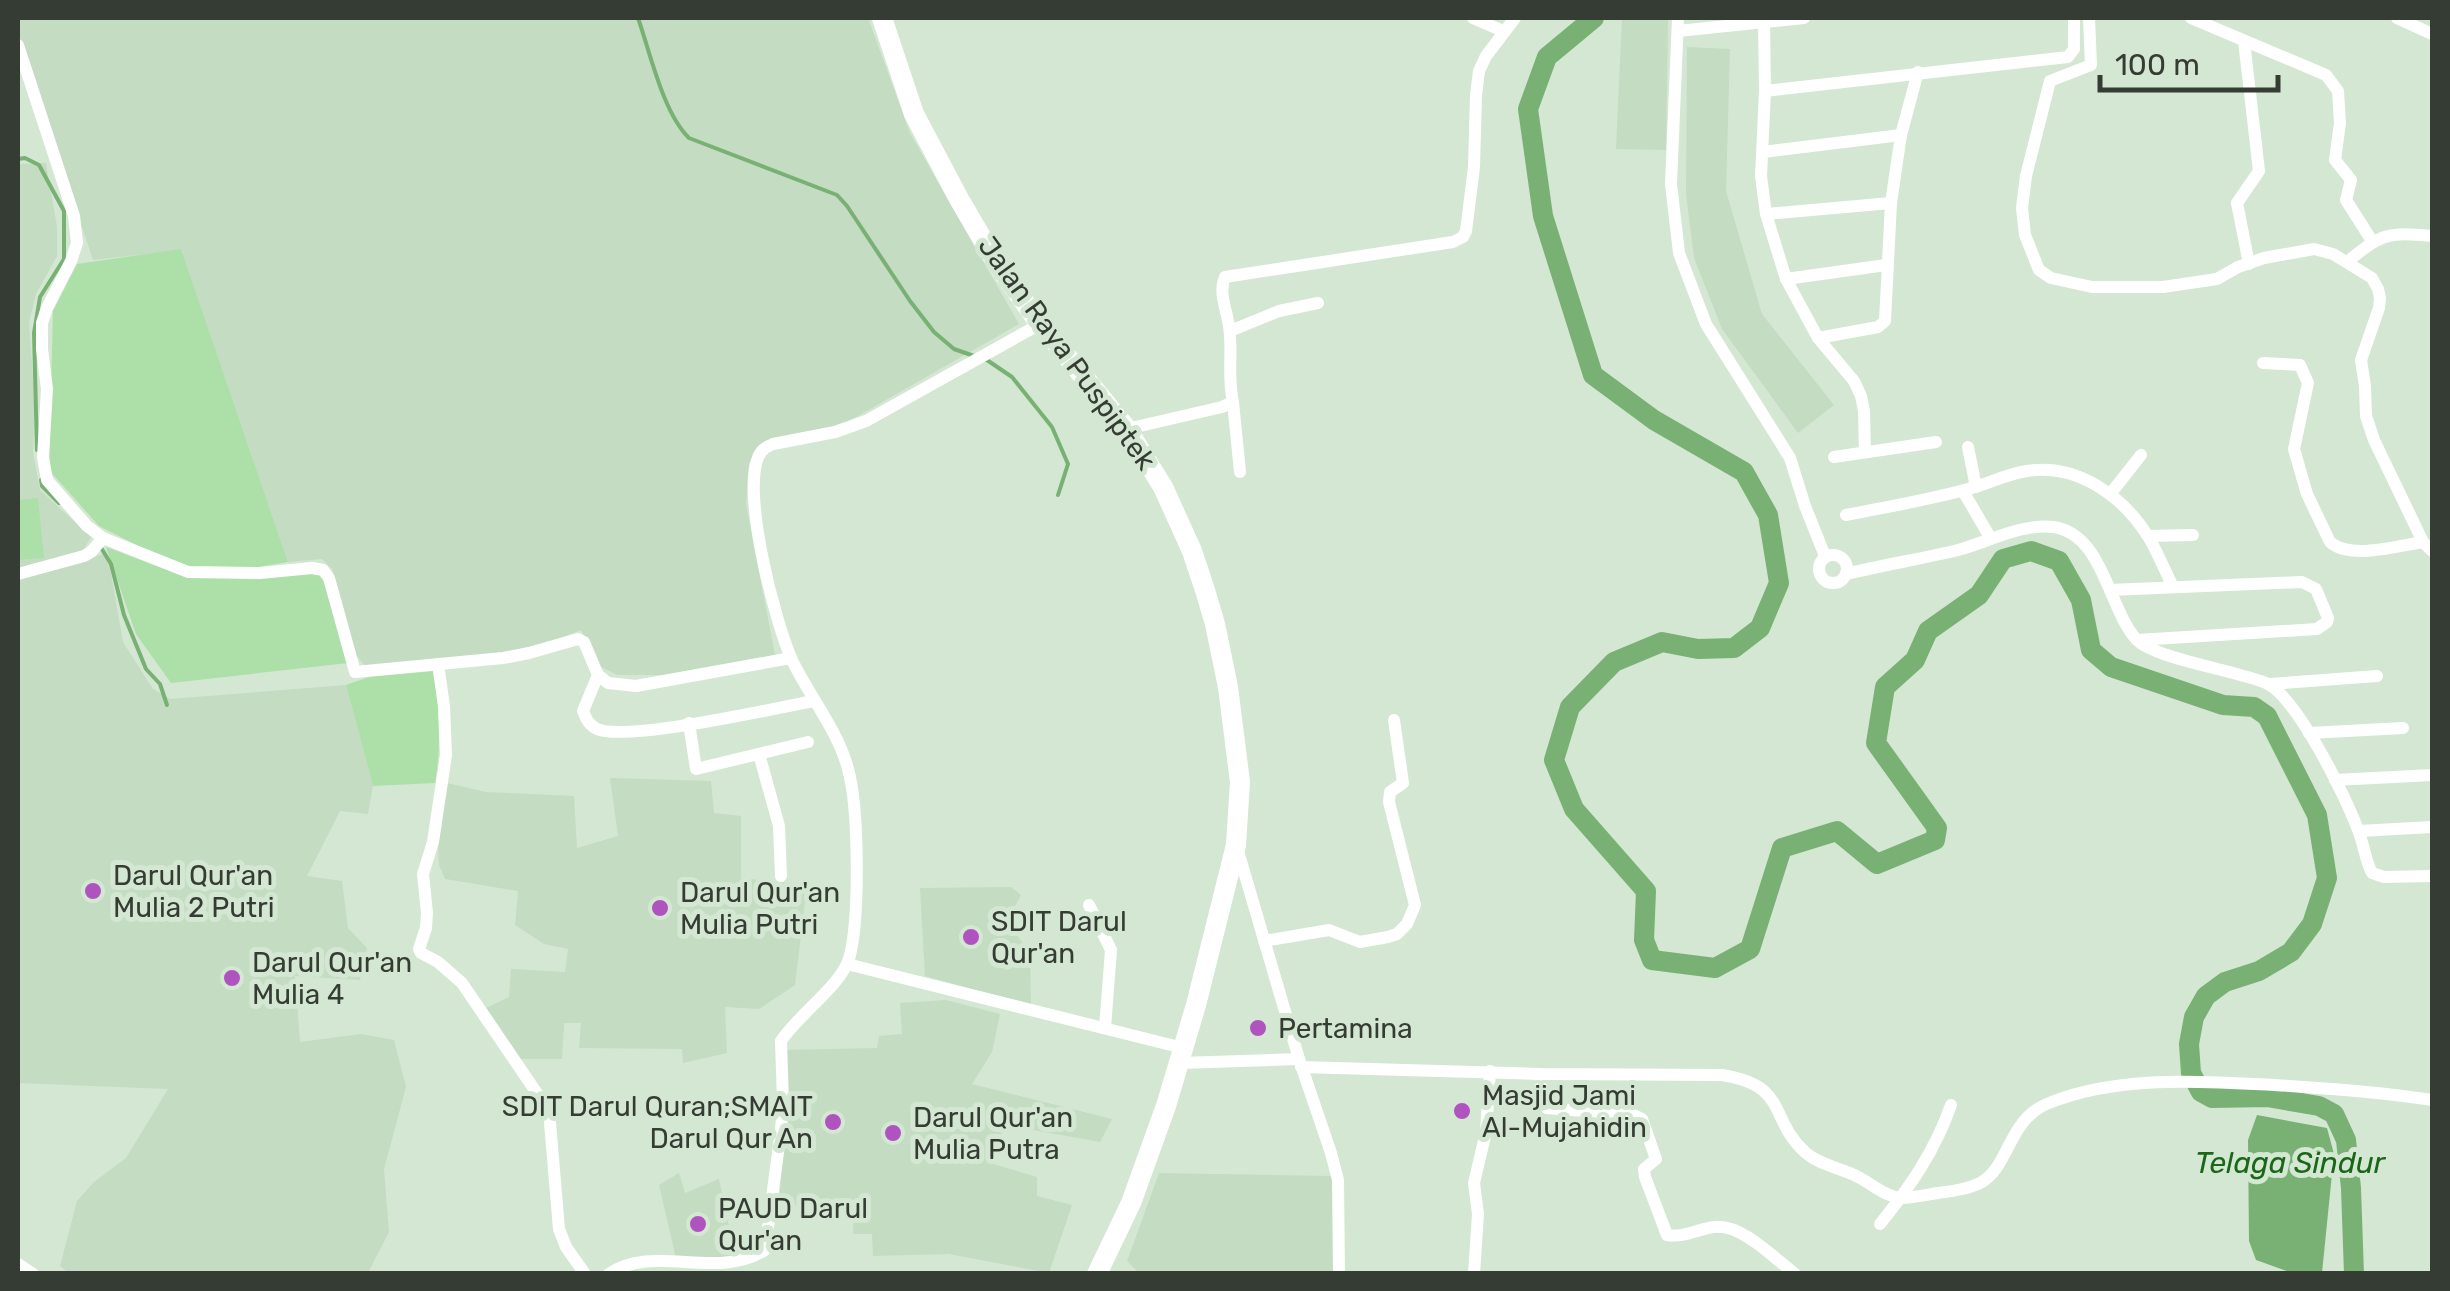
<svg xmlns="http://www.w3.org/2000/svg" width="2450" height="1291" font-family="Rubik,sans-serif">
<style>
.built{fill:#c4dcc2}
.green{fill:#addfa9}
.water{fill:#79b175}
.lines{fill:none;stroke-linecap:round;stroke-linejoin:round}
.stream{stroke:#79b175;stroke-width:4}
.river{stroke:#79b175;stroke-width:20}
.street{stroke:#fff;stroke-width:12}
.primary{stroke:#fff;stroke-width:20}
.poi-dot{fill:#af54bf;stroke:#d4e7d2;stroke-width:4}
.labels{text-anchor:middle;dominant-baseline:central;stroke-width:10;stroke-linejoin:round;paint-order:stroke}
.street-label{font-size:28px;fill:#353c34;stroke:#d4e7d2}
.poi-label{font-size:28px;fill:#353c34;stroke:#d4e7d2;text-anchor:start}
.water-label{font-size:30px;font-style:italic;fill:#1a6719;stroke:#d4e7d2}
</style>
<rect width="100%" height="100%" fill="#d4e7d2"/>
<g class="built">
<path d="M18,18H868L910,133L1019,324L844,424L766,445L749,462L746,504L775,655L664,675H617L600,666L581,630L525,652L366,667L356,655L332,569L322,559L288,562L181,250L93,260L18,37Z"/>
<path d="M1622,18H1668L1666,150L1616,149Z"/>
<path d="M1687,47L1730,49L1726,191L1762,314L1834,405L1798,433L1722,329L1694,258L1686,194Z"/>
<path d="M46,163L57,227V256L36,294L29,323L35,405L33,452L40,490L91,537L82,552L18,571V164Z"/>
<path d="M103,554L109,562L123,642L153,689L170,699L346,685L373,786L368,814L340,811L307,876L342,881L348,928L367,948L360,980L295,976L300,1042L361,1034L394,1040L406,1087L384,1169L389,1232L368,1273H69L60,1266L77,1201L94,1182L126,1158L168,1089L18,1083V579Z"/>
<path d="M610,778L711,781L714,813L741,816V878L807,885L795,985L759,1009L725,1007L727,1053L683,1063L682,1049L579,1048L581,1023H564L562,1059H520L486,1008L509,997L511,969L565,972L568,949L544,944L515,925L518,891L445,879L439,865L438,842L447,783L486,792L574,796L577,848L618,836Z"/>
<path d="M1011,887L1021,895L1007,921L1030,953L1031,1005L925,976L920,888Z"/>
<path d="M946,1000L1000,1014L992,1052L972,1084L1112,1119L1100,1142L1005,1125L990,1163L1037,1177V1196L1072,1205L1049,1273L949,1254L873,1256L872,1234H853L854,1206H779L786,1111L785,1050L877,1048L879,1036L902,1034L900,1003Z"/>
<path d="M679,1173L685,1193L719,1179L735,1255L711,1259L676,1258L659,1185Z"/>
<path d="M1159,1173L1333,1176L1336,1273H1139L1127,1261Z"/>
</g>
<g class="green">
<path d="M181,249L288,562L258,567L198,568L164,559L99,526L49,470L53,311L77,264Z"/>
<path d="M38,498L44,558L18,560V500Z"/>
<path d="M106,547L167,570L312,572L322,576L348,663L171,683L136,634Z"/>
<path d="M435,671C438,708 442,746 435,783L373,786L346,685L369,677Z"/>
</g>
<path class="water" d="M2257,1115L2327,1128L2334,1154L2322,1273H2292L2256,1260L2249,1241L2248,1140Z"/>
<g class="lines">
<g class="stream">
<path d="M638,18C650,52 663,113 689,138L837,195L847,206L910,301L934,332L954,349L974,356"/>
<path d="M18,159L25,158L39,165L64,211V259L40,297L34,333L37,450"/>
<path d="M984,358L1012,377L1052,427L1068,464L1058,495"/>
<path d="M41,480L42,486L59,503"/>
<path d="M100,546L111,564L124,615L146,669L160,684L167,705"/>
</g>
<path class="river" d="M1594,18L1547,57L1528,109L1543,216L1593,375L1654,420L1744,472L1768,515L1779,583L1760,628L1734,648L1698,649L1662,642L1614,662L1570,707L1554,760L1574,809L1646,891L1644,940L1652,960L1715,968L1750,949L1782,848L1837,831L1877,864L1935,840L1937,828L1876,743L1885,687L1915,660L1928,631L1979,595L2003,559L2031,551L2059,561L2081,600L2091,650L2111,667L2223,705L2254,707L2267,716L2317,815L2327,878L2312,924L2291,952L2259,971L2225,982L2206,996L2194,1017L2189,1044L2191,1073L2201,1092L2212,1098L2267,1097L2319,1106L2334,1114L2346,1140L2351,1188L2354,1274"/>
<g class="street">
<path d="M1473,18L1503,31"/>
<path d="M1678,18L1671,184L1679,253L1706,324L1790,458L1805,506L1825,556"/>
<path d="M2089,18L2091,65L2050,81L2026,176L2022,208L2025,235L2039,270L2051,278L2092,287H2163L2217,279L2238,267L2264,258L2314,249L2333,254L2372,278L2378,289L2380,298L2379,308L2361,360L2365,386L2366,416L2374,440L2423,542L2432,551"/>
<path d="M2191,18L2326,75L2338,91L2340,123L2335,160L2351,180L2346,200L2372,241"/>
<path d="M2397,18L2432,34"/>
<path d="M1764,21L1765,91L1761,176L1766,214L1786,279L1818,338L1854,381L1861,396L1864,411L1865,452"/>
<path d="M1678,31L1804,18"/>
<path d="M2244,41L2259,171L2237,203L2249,264"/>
<path d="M18,45L74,216L77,243L71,261L47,308L42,323V349L47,389L43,457L47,480L87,526L103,538L188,572L260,573L312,568L323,570L329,578L355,672L503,658L529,653L578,639L584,642L598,675"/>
<path d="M1765,91L2068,57L2074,49V18"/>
<path d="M1763,152L1901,135"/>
<path d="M1766,214L1891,203"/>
<path d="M2347,262C2382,233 2388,232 2432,236"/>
<path d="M1786,279L1886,265"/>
<path d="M1230,331L1279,311L1318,303"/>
<path d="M1818,338L1878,327L1885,321L1891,203L1901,135L1918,72"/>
<path d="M2263,363L2300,365L2308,383L2294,449L2307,494L2330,542C2350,560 2398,546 2423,542"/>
<path d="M1233,402L1240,472"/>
<path d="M1127,429L1222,407L1233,402C1227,377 1233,352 1229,326C1227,311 1218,292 1225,277L1453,242L1463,237L1466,231L1474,167L1476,95L1479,71L1486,56L1515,18"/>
<path d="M1968,447L1976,487"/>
<path d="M1834,457L1936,442"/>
<path d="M1963,491L1991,539"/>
<path d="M2111,493L2141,455"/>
<path d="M1846,515C1887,507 1928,500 1968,489C1988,484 2006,474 2027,471C2078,463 2124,497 2149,538C2158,553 2165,571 2173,587"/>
<path d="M2148,536L2193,535"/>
<circle cx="1833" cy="569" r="14"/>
<path d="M18,574L84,556L91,552L103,538"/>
<path d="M1846,574C1883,565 1921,559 1958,550C1988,542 2022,523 2054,527C2104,535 2108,609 2137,640C2156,659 2238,671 2266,683C2297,697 2346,797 2358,830C2364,844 2365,860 2372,873L2384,877L2432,876"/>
<path d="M2110,590L2302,582L2316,589L2328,618L2327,622L2317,629L2137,640"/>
<path d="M438,664L444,706L446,755L433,842L423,874L427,913L426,928L419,949L421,953L438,962L462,983L549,1111L559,1229L566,1247L585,1274"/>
<path d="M598,675L583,711C586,719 589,725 597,729C627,742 775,708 814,701"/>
<path d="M598,675L608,683L636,686L791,658"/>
<path d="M2270,684L2377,676"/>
<path d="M689,723L696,769L808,742"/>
<path d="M2309,733L2403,728"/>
<path d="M759,754L779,826L781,876"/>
<path d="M2335,780L2432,775"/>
<path d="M2359,831L2432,827"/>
<path d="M1238,851L1299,1059L1331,1153L1338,1180L1339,1274"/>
<path d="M1089,905L1111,950L1105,1028"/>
<path d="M1264,941L1329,930L1360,942L1388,937L1397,934L1407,924L1415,905L1389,802L1390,792L1403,783L1394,720"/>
<path d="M847,964L1183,1048"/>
<path d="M1180,1063L1299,1059"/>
<path d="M1301,1067L1540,1074L1722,1075C1790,1086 1767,1118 1806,1153C1821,1166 1843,1168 1860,1178C1873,1185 1885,1196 1901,1198C1913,1198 1926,1195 1938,1193C1953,1191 1969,1189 1982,1182C2010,1165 2008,1119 2049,1103C2117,1075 2203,1081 2274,1085C2327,1088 2380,1092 2432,1100"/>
<path d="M1540,1074L1542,1102L1546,1108L1634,1115L1642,1119L1656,1159L1644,1169L1645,1177L1667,1235C1683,1238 1698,1229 1714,1227C1741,1223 1774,1258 1795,1274"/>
<path d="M1880,1224C1910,1187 1935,1151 1951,1105"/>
<path d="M18,1264L33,1274"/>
<path d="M609,1274C653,1243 717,1281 765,1250L781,1130L783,1102L781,1041C797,1016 841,985 849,959C860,920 859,808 848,769C838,730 809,696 792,660C776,625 738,484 761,452C765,447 767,447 773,444L835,432L866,421L1040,324"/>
<path d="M1474,1274L1478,1214L1474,1183L1486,1132L1490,1071"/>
</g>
<path class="primary" d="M882,18L914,114L959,199L997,264L1040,324L1127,429L1163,487L1192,551L1205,590L1215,624L1228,687L1240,782L1236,845L1196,1005L1166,1106L1131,1203L1097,1274"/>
</g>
<g class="poi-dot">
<circle cx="93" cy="891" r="10"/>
<circle cx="660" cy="908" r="10"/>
<circle cx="971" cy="937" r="10"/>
<circle cx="232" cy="978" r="10"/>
<circle cx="1258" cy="1028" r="10"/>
<circle cx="1462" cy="1111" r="10"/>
<circle cx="833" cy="1122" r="10"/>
<circle cx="893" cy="1133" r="10"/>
<circle cx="698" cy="1224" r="10"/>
</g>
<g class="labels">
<g class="street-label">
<text transform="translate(1067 353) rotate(54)">Jalan Raya Puspiptek</text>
</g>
<g class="poi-label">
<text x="113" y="875">Darul Qur'an<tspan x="113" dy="32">Mulia 2 Putri</tspan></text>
<text x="680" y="892">Darul Qur'an<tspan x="680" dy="32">Mulia Putri</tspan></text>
<text x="991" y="921">SDIT Darul<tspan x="991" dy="32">Qur'an</tspan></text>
<text x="252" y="962">Darul Qur'an<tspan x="252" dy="32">Mulia 4</tspan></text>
<text x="1278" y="1028">Pertamina</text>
<text x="1482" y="1095">Masjid Jami<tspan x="1482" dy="32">Al-Mujahidin</tspan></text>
<text x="813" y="1106" text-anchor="end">SDIT Darul Quran;SMAIT<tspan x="813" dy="32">Darul Qur An</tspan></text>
<text x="913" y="1117">Darul Qur'an<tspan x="913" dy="32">Mulia Putra</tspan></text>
<text x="718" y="1208">PAUD Darul<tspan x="718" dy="32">Qur'an</tspan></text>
</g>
<g class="water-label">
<text x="2290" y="1163">Telaga Sindur</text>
</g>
</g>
<rect width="2450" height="1291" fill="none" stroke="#353c34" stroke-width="40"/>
<path d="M2100 75v15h178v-15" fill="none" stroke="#353c34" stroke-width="5"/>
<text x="2115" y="75" font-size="30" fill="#353c34" stroke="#d4e7d2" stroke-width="8" paint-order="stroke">100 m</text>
</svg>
